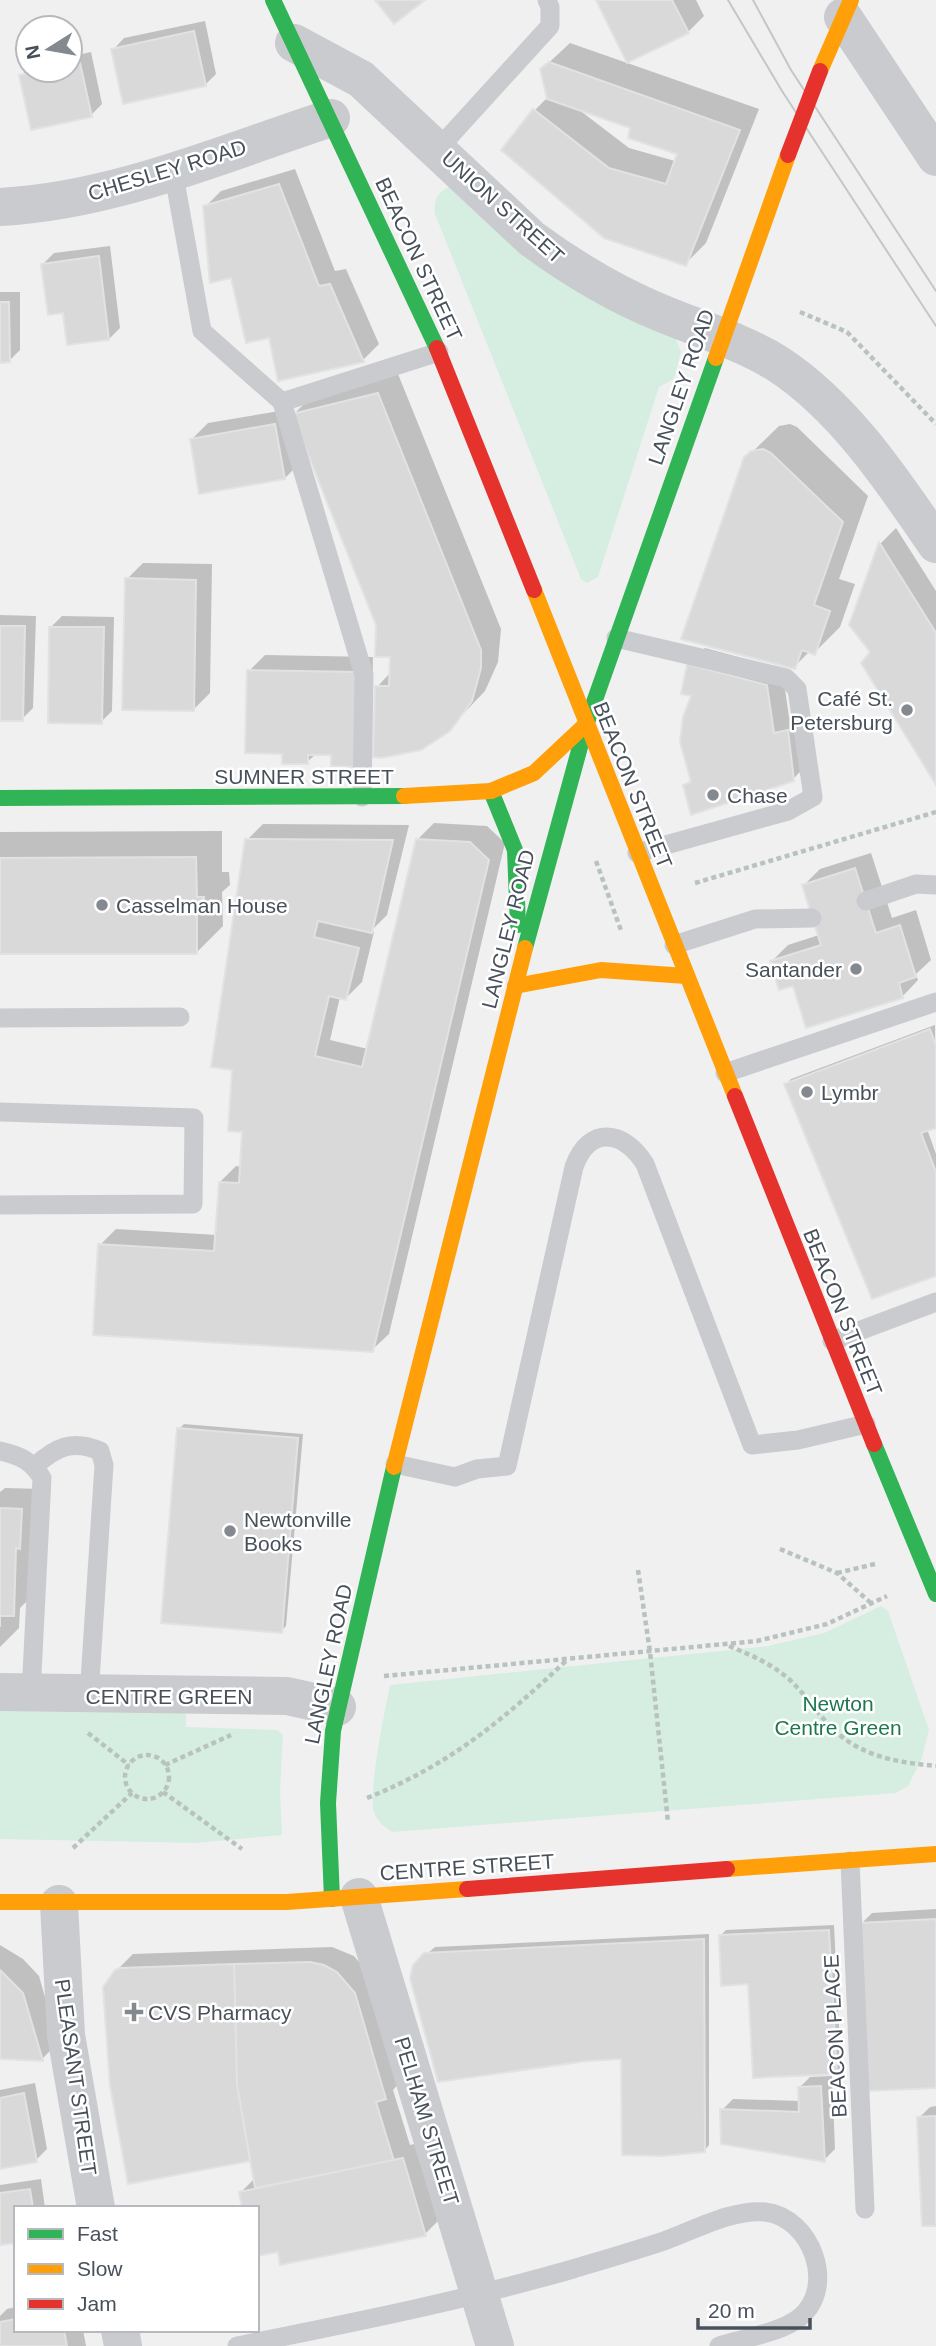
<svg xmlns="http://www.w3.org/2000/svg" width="936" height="2346" font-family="Arial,sans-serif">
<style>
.green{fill:#d6eee1}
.shadow{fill:#0003;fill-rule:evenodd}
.building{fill:#d9d9da;stroke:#e1e2e3;stroke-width:2}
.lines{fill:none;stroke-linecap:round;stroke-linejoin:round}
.path{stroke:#b8c3c0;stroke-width:4.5;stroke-dasharray:5 3.5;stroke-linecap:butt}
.lane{stroke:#cacbce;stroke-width:19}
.street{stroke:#cacbce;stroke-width:38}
.fast{stroke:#30b455;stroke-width:16}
.slow{stroke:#ff9f0a;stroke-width:16}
.jam{stroke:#e5322d;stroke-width:16}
.tram{stroke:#c5c6c8;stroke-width:2}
.jam-bridge{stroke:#e5322d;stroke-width:16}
.poi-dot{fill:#83898f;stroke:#fff;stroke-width:2.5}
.labels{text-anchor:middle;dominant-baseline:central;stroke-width:5;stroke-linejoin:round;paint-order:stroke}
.street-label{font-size:21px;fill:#48515b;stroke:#fff}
.poi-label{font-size:21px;fill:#48515b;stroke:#fff;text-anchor:start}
.park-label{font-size:21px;fill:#1e7750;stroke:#fff}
</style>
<rect width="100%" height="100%" fill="#f0f0f0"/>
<g class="green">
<path d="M453,185L676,339L681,352L674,379L659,387L598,577L587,583L581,579L435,214C433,198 439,191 453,185Z"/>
<path d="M881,1606L888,1611L929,1730L922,1758L908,1786L896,1793L392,1832C385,1827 377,1822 374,1812C368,1791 385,1710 390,1685L768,1646L824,1633Z"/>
<path d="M0,1704L186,1712V1727L277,1730L283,1735L280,1791L282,1835L196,1843L0,1839Z"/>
</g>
<g class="shadow">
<path d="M598,0H696L704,16L688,32Z"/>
<path d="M205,21L216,74L205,85L113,50L124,38Z"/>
<path d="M570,43L759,109L706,243L685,264L534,111L549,96L542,69ZM578,109L632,126L679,153L675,161L629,148Z"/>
<path d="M91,52L102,104L91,115L21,76L28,69L70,70V57Z"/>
<path d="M295,169L335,271L346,269L379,344L363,360L270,336L232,276L205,207L221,191Z"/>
<path d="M110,246L120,328L109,339L65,311L43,264L54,253Z"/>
<path d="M0,292H20V350L9,361H0Z"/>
<path d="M398,374L501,629L498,662L485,691L462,715L441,737L407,753L375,755L377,687L391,672L392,655L294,415L301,462L285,478L192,439L208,423L291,409L292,416L314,394Z"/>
<path d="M790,424L797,427L868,496L839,579L855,584L840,627L814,653L810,651L794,667L746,458L779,426Z"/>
<path d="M896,528L936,591V782L872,652L851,624L881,543Z"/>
<path d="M143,563L212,564L210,693L193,710L127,579Z"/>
<path d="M0,615L36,616L33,708L22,719H0Z"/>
<path d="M62,616L114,617L112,711L101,722L51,627Z"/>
<path d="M705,648L782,669L789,717L803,715L809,763L793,779L685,786L692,778L693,695L689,665Z"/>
<path d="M265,655L373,657L371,749L316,754L307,762L284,752L249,671Z"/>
<path d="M434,823L487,826L505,843L389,1334L372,1350L100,1245L116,1229L217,1235L220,1182L236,1166L242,1167L247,840L263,824L409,825L387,915L371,931L374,932L362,982L346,998L340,997L330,1040L368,1049L417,840Z"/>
<path d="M222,831V872H229L230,885L222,892L223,926L196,953L0,952V832Z"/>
<path d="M871,853L892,918L916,910L931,960L916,974L918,980L902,997L794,984L772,961L788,945L819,935L804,885L820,869Z"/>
<path d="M935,1025L936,1126L927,1129L936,1154V1274L786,1084L791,1079Z"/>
<path d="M184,1424L303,1434L286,1626L281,1631L179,1429Z"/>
<path d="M5,1488L42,1489L34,1594L20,1608L19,1628L0,1647V1492Z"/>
<path d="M936,1909V2086L861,1924L872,1913Z"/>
<path d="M834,1925L841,2067L836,2072L720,1936L726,1930Z"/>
<path d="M709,1934V2145L704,2151L623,2057L420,1960L435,1947Z"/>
<path d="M0,1945L23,1959L39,1976L58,2043L42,2059L0,2058Z"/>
<path d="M332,1947L354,1956L369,1974L401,2081L393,2090L410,2145L419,2143L441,2218L425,2234L279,2250L257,2208L241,2192L255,2178L251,2158L129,2182L111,2085L104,1997L105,1987L116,1971L133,1954Z"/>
<path d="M832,2076L835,2149L824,2160L722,2110L733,2099L800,2101L799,2088L810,2077Z"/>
<path d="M35,2083L47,2149L36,2160L0,2167V2090Z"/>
<path d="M936,2106V2224L919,2118L930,2107Z"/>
<path d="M41,2179L45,2208H16L0,2243V2185Z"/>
<path d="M16,2307V2330H83L86,2346H0V2316L7,2309Z"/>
</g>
<g class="building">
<path d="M375,0H425L394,24Z"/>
<path d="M596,0H672L689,33L627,63Z"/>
<path d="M194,31L206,86L123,104L111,49Z"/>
<path d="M549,62L740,130L686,266L604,238L501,150L533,109L609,168L666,184L677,154L628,138L630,128L547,99L540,69Z"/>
<path d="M80,63L92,117L31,130L19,75L44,70H70V65Z"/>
<path d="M279,184L319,286L330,284L364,362L278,381L269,338L246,343L231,278L210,283L203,206Z"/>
<path d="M99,256L109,340L67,345L63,313L48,315L41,264Z"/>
<path d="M0,302H9L10,362L0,363Z"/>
<path d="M378,393L481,650V668L472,701L450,731L421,750L381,758L373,757L375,686H389L390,657H375L376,625L292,414Z"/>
<path d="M275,424L285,479L199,494L190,439Z"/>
<path d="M763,449L771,453L843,522L814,605L830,611L815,655L802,650L795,669L681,639L744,457L751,451Z"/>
<path d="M879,542L936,633V785L861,663L870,652L849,625Z"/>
<path d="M125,578L196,580L194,711L122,710Z"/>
<path d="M0,626H25L23,721H0Z"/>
<path d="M49,627H104L102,724L48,723Z"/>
<path d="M687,664L767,685L774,733L788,730L794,781L691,815L683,785L691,782L680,742L683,717L691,696L681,694Z"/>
<path d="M247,670L358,672L355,767L331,766V755H308V764H282V754L245,753Z"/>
<path d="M245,839L393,840L372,933L318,921L314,937L359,948L346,1000L329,996L315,1056L362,1067L416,839L470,842L489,860L373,1352L93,1335L98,1244L214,1251L219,1182L239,1183L242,1132L228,1131L232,1070L211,1067Z"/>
<path d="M196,857L197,897H204V913H197V954H0V858Z"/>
<path d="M855,868L876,933L900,925L916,977L899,983L903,998L806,1028L793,986L779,990L770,961L821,945L802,885Z"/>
<path d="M930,1029L936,1046V1128L921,1133L936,1172V1276L872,1299L784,1084Z"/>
<path d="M177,1428L298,1438L282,1633L161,1623Z"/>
<path d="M0,1508L22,1509L20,1549L16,1548L14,1616H0V1627Z"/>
<path d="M936,1919V2088L867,2091L859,1923Z"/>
<path d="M829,1930L837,2074L753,2078L748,1984L721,1986L719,1935Z"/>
<path d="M704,1939L705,2152L662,2156L622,2155L621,2059L587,2061L438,2082L410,1978L413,1965L424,1953Z"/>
<path d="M310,1962L324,1965L337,1972L355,1993L386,2099L376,2102L394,2161L255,2188L237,2085L234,1964Z"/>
<path d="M234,1964L237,2085L250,2161L128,2184L110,2086L103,1987L115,1970L120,1968Z"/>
<path d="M0,1970L23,1993L43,2061L0,2059Z"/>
<path d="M821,2086L825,2162L721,2144L720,2109L799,2112L798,2087Z"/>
<path d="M24,2093L37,2162L0,2169V2098Z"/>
<path d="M936,2116V2226H922L917,2117Z"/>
<path d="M403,2158L426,2236L280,2265L278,2252L257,2256V2208H242L239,2192Z"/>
<path d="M30,2189L33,2208H16V2243L0,2245V2193Z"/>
<path d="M16,2319V2330H64L67,2346H0V2322Z"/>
</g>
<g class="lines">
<g class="path">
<path d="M800,312L847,332L936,424"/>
<path d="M596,861L622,933"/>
<path d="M695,883L936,812"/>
<path d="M780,1549L837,1573L872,1604"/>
<path d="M638,1570L650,1652L668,1822"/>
<path d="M837,1573L875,1564"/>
<path d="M729,1646C751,1655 772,1664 790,1680C812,1701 826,1729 854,1745C880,1760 907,1763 936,1766"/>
<path d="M384,1676L757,1641L827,1624L887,1596"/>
<path d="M88,1733L129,1765"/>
<circle cx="147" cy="1777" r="22"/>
<path d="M165,1765L231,1735"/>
<path d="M163,1792L242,1849"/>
<path d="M367,1798C450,1765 503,1720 568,1659"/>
<path d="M73,1848L132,1793"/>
</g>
<g class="lane">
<path d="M438,149L550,26V7L547,0"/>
<path d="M173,170L202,331L282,402L364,675L362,797"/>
<path d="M282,402L439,352"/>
<path d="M616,638L786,678L797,689L813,797L788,811L637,853"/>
<path d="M866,901L916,884L936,885"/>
<path d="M674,945L755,919L812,918"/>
<path d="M0,1018L180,1017"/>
<path d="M725,1073L936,1002"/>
<path d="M0,1112L194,1118L193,1204L0,1205"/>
<path d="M832,1341L936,1302"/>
<path d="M0,1451C19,1455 32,1461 42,1478L31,1693"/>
<path d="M395,1464L455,1477L477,1469L507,1466L574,1167C589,1125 624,1130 645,1164L752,1445L798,1440L866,1424"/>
<path d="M35,1466C56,1447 73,1439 100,1451L104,1465L89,1696"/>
<path d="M850,1861L865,2209"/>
<path d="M237,2346C350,2323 462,2301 573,2269C603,2260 634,2251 664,2241C695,2230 732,2209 765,2212C811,2217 838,2287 799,2318C782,2332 741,2339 719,2346"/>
</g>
<g class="street">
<path d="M843,17L936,157"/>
<path d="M294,43L361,79L532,239C573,269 614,294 661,313C699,329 743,342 778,364C844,407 893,481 936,544"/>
<path d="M0,207C114,201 224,153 331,118"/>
<path d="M0,1692L287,1696L337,1707"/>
<path d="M359,1897L495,2346"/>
<path d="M59,1904L66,2035L96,2208"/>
<path d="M120,2330L123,2346"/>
</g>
<g class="fast">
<path d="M273,0L437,348"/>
<path d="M491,791L515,850L518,925"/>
<path d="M0,798L404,796"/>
<path d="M525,948L586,725L716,358"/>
<path d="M874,1444L936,1594"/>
<path d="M332,1899L328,1803L333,1731L394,1467"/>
</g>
<g class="slow">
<path d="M820,71L851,0"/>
<path d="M716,358L788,155"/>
<path d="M534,590L735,1096"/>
<path d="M404,796L491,791L534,773L584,726"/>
<path d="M515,986L601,970L686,976"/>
<path d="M394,1467L525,948"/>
<path d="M727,1869L936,1854"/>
<path d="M0,1902H287L467,1889"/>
</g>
<g class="jam">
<path d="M437,348L534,590"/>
<path d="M735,1096L874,1444"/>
<path d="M467,1889L727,1869"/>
</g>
<g class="tram">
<path d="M728,0L782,91L936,326"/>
<path d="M753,0L791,70L936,291"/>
</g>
<path class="jam-bridge" d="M788,155L820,71"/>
</g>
<g class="poi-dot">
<circle cx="907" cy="710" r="7"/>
<circle cx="713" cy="795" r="7"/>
<circle cx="102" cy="905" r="7"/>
<circle cx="856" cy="969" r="7"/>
<circle cx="807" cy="1092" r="7"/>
<circle cx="230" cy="1531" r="7"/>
<path d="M130.5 2001.5h7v7h7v7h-7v7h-7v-7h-7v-7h7z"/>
</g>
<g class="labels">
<g class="street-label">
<text transform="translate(167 170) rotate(-17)">CHESLEY ROAD</text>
<text transform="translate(503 207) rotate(42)">UNION STREET</text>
<text transform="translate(419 259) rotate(65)">BEACON STREET</text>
<text transform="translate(681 387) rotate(-71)">LANGLEY ROAD</text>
<text x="304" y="776">SUMNER STREET</text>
<text transform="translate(633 785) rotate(68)">BEACON STREET</text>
<text transform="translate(508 929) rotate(-76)">LANGLEY ROAD</text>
<text transform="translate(843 1312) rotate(68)">BEACON STREET</text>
<text transform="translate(328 1664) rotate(-78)">LANGLEY ROAD</text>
<text x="169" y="1696">CENTRE GREEN</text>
<text transform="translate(467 1867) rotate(-4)">CENTRE STREET</text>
<text transform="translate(835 2036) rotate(-93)">BEACON PLACE</text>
<text transform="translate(76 2077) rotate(82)">PLEASANT STREET</text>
<text transform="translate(427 2121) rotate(73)">PELHAM STREET</text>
</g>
<g class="poi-label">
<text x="893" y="698" text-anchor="end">Café St.<tspan x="893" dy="24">Petersburg</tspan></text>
<text x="727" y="795">Chase</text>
<text x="116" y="905">Casselman House</text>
<text x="842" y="969" text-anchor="end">Santander</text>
<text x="821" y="1092">Lymbr</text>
<text x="244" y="1519">Newtonville<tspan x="244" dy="24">Books</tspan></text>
<text x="148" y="2012">CVS Pharmacy</text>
</g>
<g class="park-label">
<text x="838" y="1703">Newton<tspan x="838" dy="24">Centre Green</tspan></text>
</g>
</g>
<rect x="14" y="2206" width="245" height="126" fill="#ffffff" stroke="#b6b9bd" stroke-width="2"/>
<rect x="28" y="2229" width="35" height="10" fill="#30b455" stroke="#b6b9bd" stroke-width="2"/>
<text x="77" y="2241" font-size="21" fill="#48515b">Fast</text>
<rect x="28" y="2264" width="35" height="10" fill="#ff9f0a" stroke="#b6b9bd" stroke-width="2"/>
<text x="77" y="2276" font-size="21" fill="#48515b">Slow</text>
<rect x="28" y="2299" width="35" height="10" fill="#e5322d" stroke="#b6b9bd" stroke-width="2"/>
<text x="77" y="2311" font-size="21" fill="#48515b">Jam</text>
<g transform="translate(49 49) rotate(259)"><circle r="33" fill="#ffffff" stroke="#b6b9bd" stroke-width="2"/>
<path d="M0-5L12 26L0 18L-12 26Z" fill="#83898f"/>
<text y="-10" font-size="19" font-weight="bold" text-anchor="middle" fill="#48515b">N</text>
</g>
<path d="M698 2318v10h112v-10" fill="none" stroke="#48515b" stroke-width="3.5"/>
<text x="708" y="2318" font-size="21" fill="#48515b" stroke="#ffffff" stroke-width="5" paint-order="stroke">20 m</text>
</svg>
